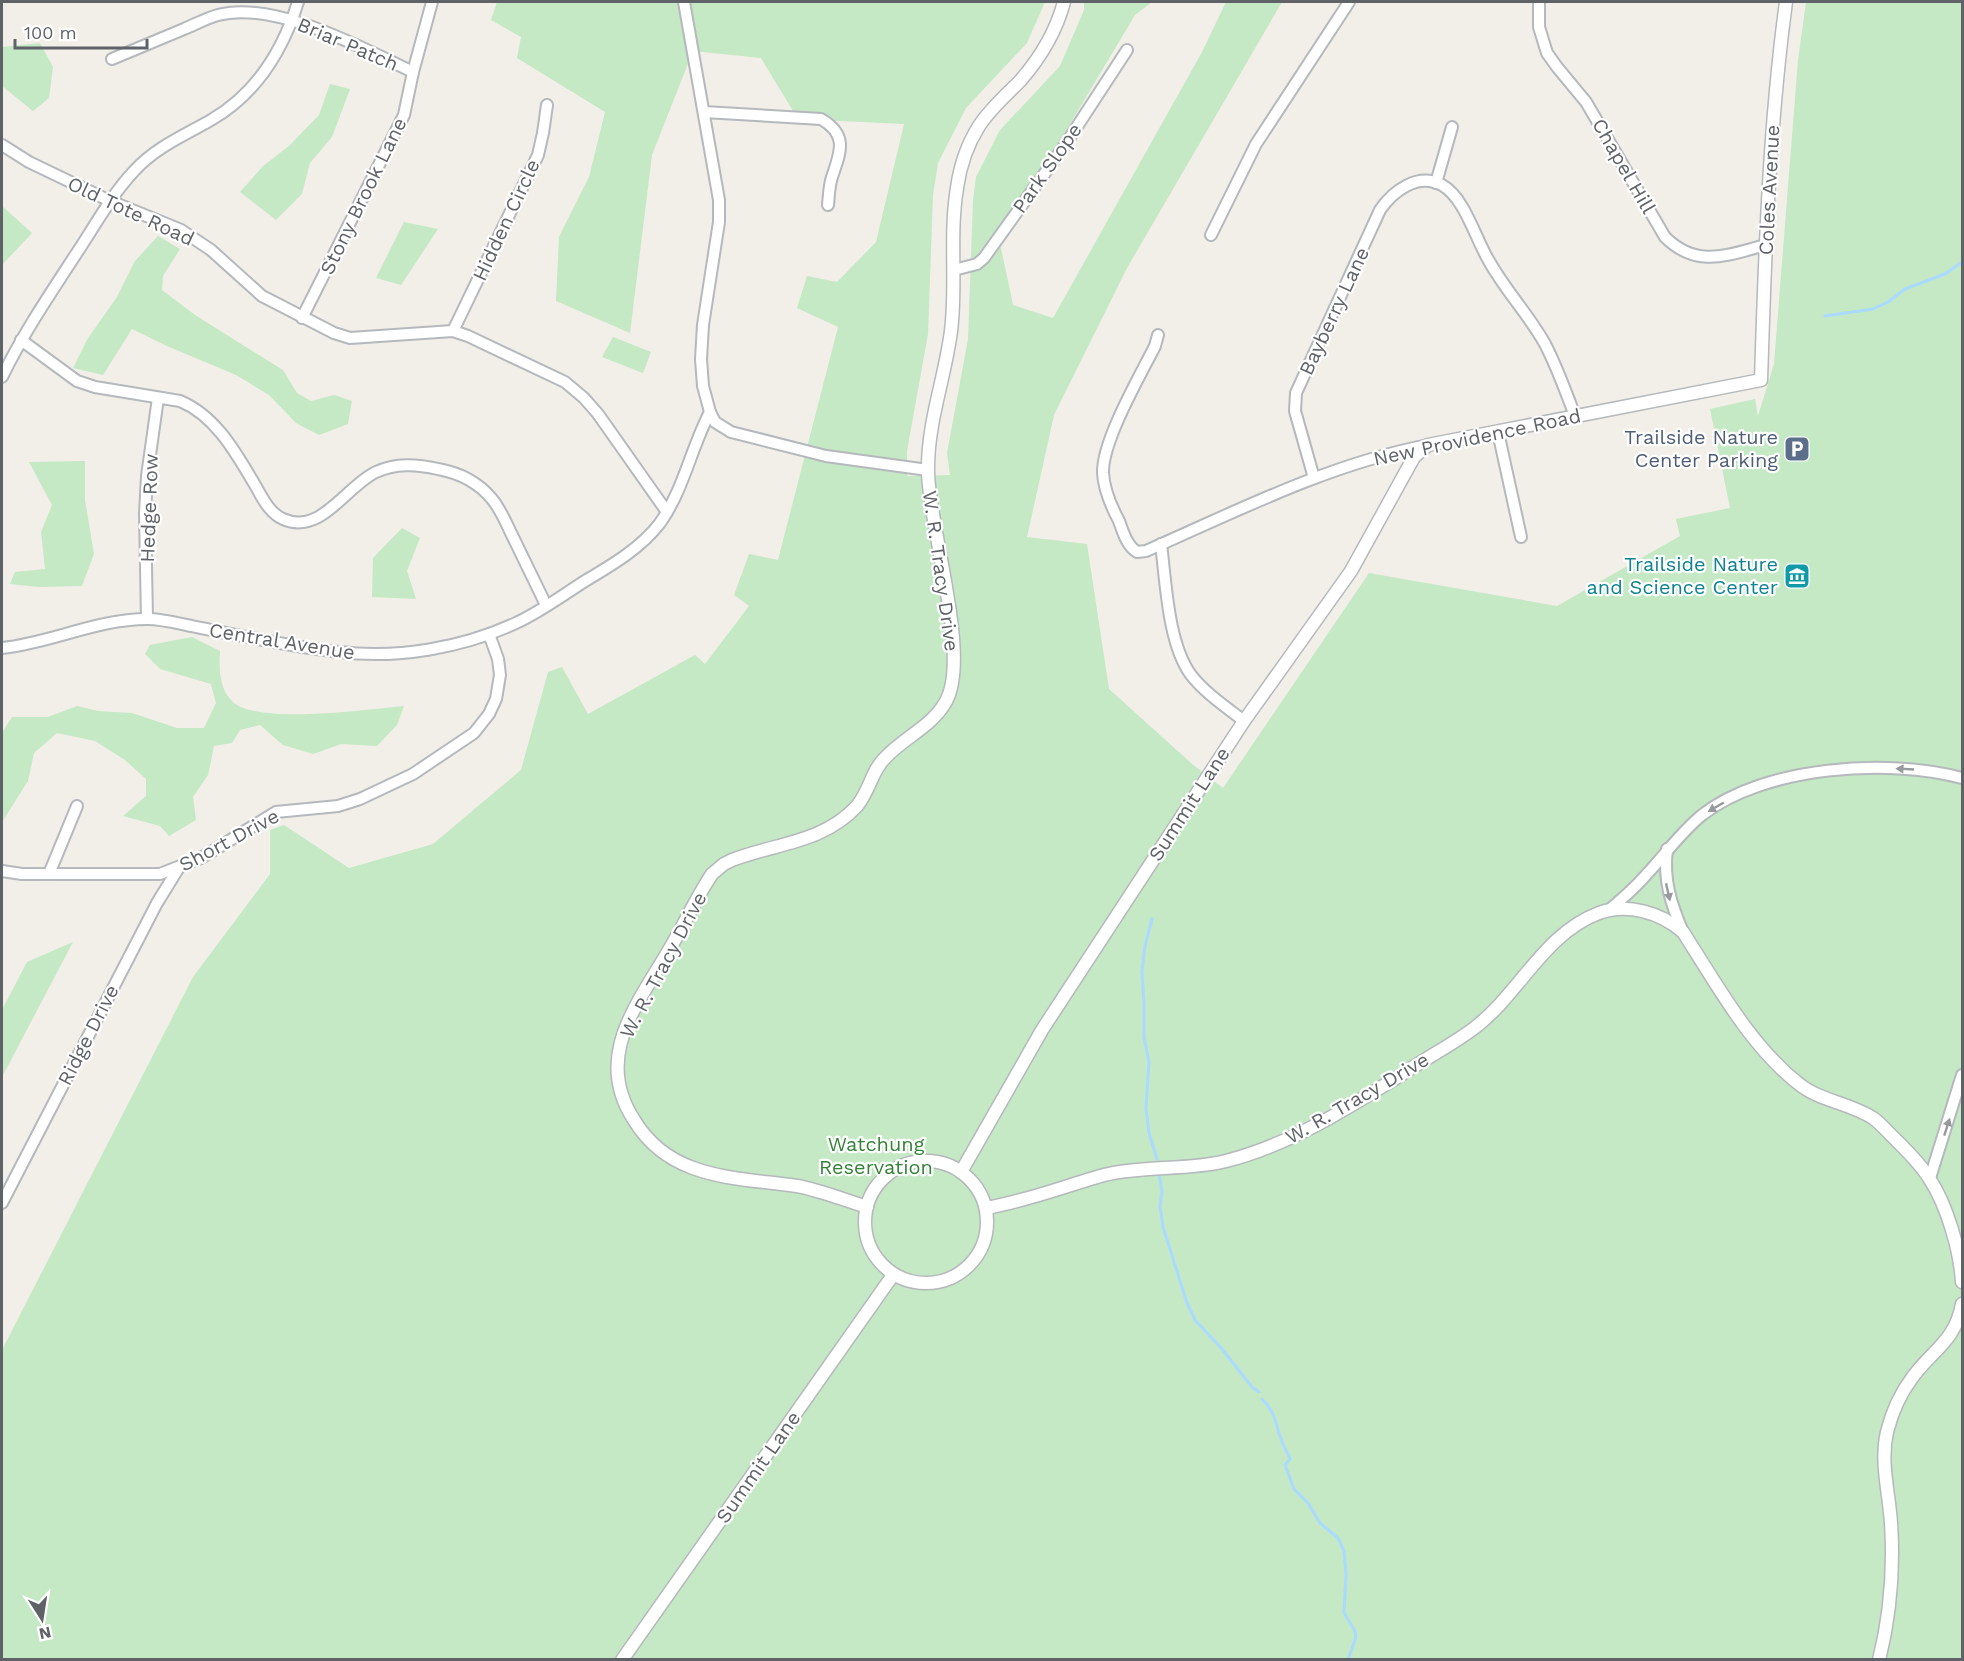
<svg xmlns="http://www.w3.org/2000/svg" width="1964" height="1661" font-family="'Work Sans',sans-serif">
<style>
.green{fill:#c5e8c5}
.lines{fill:none;stroke-linecap:round;stroke-linejoin:round}
.stream{stroke:#aadaff;stroke-width:3}
.minor-casing{stroke:#b5b8bc;stroke-width:14}
.tertiary-casing{stroke:#b5b8bc;stroke-width:15}
.minor{stroke:#fff;stroke-width:10}
.tertiary{stroke:#fff;stroke-width:12}
.oneway{fill:#979a9d}
.labels{text-anchor:middle;dominant-baseline:central;stroke-width:4.5;stroke-linejoin:round;paint-order:stroke}
.street-label{font-size:20px;fill:#5f6368;stroke:#fff}
.service-label{font-size:20px;fill:#4e5e75;stroke:#fff;text-anchor:end}
.culture-label{font-size:20px;fill:#0d838f;stroke:#fff;text-anchor:end}
.park-label{font-size:20px;fill:#348238;stroke:#fff}
</style>
<rect width="100%" height="100%" fill="#f1efe8"/>
<g class="green">
<path d="M497,2H1045L1027,43L966,108L938,163L933,195L928,334L907,451V476L950,475L947,453L968,339L973,200L976,177L1000,130L1060,66L1084,10V2H1152L1135,15L1042,171L998,234L1013,305L1053,318L1202,52L1226,2H1282L1127,268L1054,415L1027,537L1087,544L1109,689L1191,763L1223,788L1369,573L1557,606L1680,536L1676,519L1730,508L1710,409L1755,399L1758,416L1774,364L1798,60L1806,2H1962V1659H2V1350L193,977L270,874V830L284,825L349,868L433,844L521,770L548,672L562,667L588,714L695,655L705,664L749,606L734,595L749,554L778,560L838,327L797,308L807,276L837,282L876,242L904,124L798,119L761,58L693,51L652,155L630,333L556,301L559,237L589,177L605,112L517,58L521,37L491,20Z"/>
<path d="M40,43L53,67L49,98L33,111L2,86V47Z"/>
<path d="M330,84L350,89L332,137L310,163L302,194L276,220L240,192L263,166L289,146L319,115Z"/>
<path d="M2,206L32,233L2,265Z"/>
<path d="M404,222L438,229L401,285L376,278Z"/>
<path d="M158,236L180,249L163,276L162,290L195,315L283,370L297,393L311,401L334,395L352,401L348,424L319,435L296,423L269,395L236,375L167,346L132,329L103,375L73,368L88,338L117,297L135,261Z"/>
<path d="M613,337L651,352L643,373L602,357Z"/>
<path d="M85,461V500L94,554L82,586L39,587L10,584L15,572L45,569L41,532L52,505L29,462Z"/>
<path d="M402,528L420,538L407,571L416,599L372,597L373,558Z"/>
<path d="M192,637L220,651C219,668 219,687 231,700C252,726 371,709 404,706L397,725L377,746L341,744L313,754L283,745L260,725L240,730L232,743L214,746L208,775L193,797L196,820L169,836L160,826L123,816L146,796V779L125,760L95,741L57,733L34,753L28,781L2,822V733L12,717H48L77,706L98,711L132,713L177,728H204L216,703L211,684L160,669L145,654L150,645Z"/>
<path d="M73,942L2,1077V1010L27,962Z"/>
</g>
<g class="lines">
<g class="stream">
<path d="M1825,316L1873,309L1888,302L1905,289L1945,274L1962,262"/>
<path d="M1152,919L1145,946L1142,971L1144,1004V1037L1149,1062L1146,1108L1149,1133L1157,1159"/>
<path d="M1159,1174L1162,1191L1160,1206L1163,1227L1187,1303L1195,1320L1222,1349L1252,1387L1259,1392"/>
<path d="M1262,1399C1275,1411 1276,1425 1282,1442C1284,1448 1288,1452 1290,1459L1285,1465L1294,1489L1308,1503L1320,1523L1338,1538L1344,1551L1346,1575L1344,1613L1355,1631L1356,1637L1348,1660"/>
</g>
<g class="minor-casing">
<g id="minor">
<path d="M684,2L719,200V222L703,325L701,359L703,386L710,412L715,422L731,432L826,456L928,470"/>
<path d="M1539,2V27L1547,53L1557,67L1586,102L1665,237C1697,269 1727,255 1766,245"/>
<path d="M112,59C136,49 160,39 184,29C196,24 207,18 218,15C274,0 362,48 413,72"/>
<path d="M704,112L821,119C849,135 840,153 832,177C829,186 829,195 828,205"/>
<path d="M2,145L29,162L110,201L181,230L211,250L262,296L334,333L350,338L453,331L468,336L565,382L584,398L598,414L667,512"/>
<path d="M1436,183L1452,127"/>
<path d="M1211,235L1256,144L1349,2"/>
<path d="M954,270L977,264L984,258L1065,145L1127,50"/>
<path d="M302,318L404,115L413,72L432,2"/>
<path d="M453,331L538,155L543,133L547,105"/>
<path d="M1158,335L1155,346C1140,376 1102,441 1103,473C1104,490 1111,506 1119,521C1123,532 1127,546 1137,552L1146,551C1237,511 1329,464 1428,445"/>
<path d="M21,340L77,381L95,387L180,401C216,416 236,453 255,485C262,497 269,513 283,519C321,536 346,486 376,472C396,463 416,464 438,469C460,473 478,482 492,499C501,510 506,523 512,535C523,558 535,582 546,605"/>
<path d="M2,377C24,332 52,291 80,248C97,222 113,193 135,170C156,147 185,135 211,120C256,94 283,50 298,2"/>
<path d="M1498,432L1521,537"/>
<path d="M1314,478L1295,411L1296,393L1380,210C1393,191 1418,172 1442,185C1465,198 1475,238 1489,261C1505,290 1529,315 1545,344C1557,367 1566,392 1575,416"/>
<path d="M1161,544C1166,583 1168,644 1191,675C1205,693 1226,707 1244,721"/>
<path d="M147,619L145,514L147,476L158,398"/>
<path d="M2,648C51,643 97,619 147,619C165,619 184,625 201,628C247,637 293,647 339,652C398,659 462,648 516,623C540,612 563,595 585,581C612,565 641,548 660,523C684,489 691,448 710,412"/>
<path d="M1667,849C1663,880 1671,904 1683,932"/>
<path d="M2,871L22,874H160L201,858L276,812L338,806L360,799L413,774L474,733L489,714L496,699L500,675L498,659L489,634"/>
<path d="M49,874L77,806"/>
<path d="M1609,910C1622,899 1635,888 1646,875C1665,855 1680,833 1702,815C1765,766 1888,758 1962,778"/>
<path d="M1930,1178L1962,1075"/>
<path d="M2,1203L157,903L178,869"/>
</g>
</g>
<g class="tertiary-casing">
<g id="tertiary">
<circle cx="926" cy="1222" r="61"/>
<path d="M961,1172L1042,1030L1244,721L1351,571L1414,457L1428,445L1761,380C1765,253 1769,127 1786,2"/>
<path d="M867,1207C844,1200 820,1190 797,1186C762,1181 726,1180 693,1168C668,1159 648,1143 634,1120C593,1057 637,1005 669,950C684,925 696,898 712,874L724,864L732,860C776,843 823,843 857,806C870,790 872,770 885,758C903,738 931,727 945,703C972,659 929,529 928,472C927,424 945,378 951,331C957,284 949,236 957,188C960,166 967,145 979,126C990,109 1006,95 1020,81C1041,57 1056,32 1064,2"/>
<path d="M986,1208C1027,1201 1065,1186 1104,1175C1144,1165 1186,1171 1226,1161C1293,1144 1353,1105 1412,1068C1432,1055 1454,1043 1473,1029C1519,995 1543,934 1599,913C1627,903 1660,912 1683,932C1716,983 1750,1046 1799,1084C1820,1101 1850,1103 1873,1118C1880,1123 1887,1131 1893,1137C1906,1150 1920,1163 1929,1178C1947,1205 1960,1250 1962,1282"/>
<path d="M622,1660L893,1275"/>
<path d="M1879,1660C1890,1616 1894,1568 1891,1523C1889,1492 1880,1462 1887,1432C1892,1412 1900,1394 1912,1378C1932,1350 1955,1342 1962,1304"/>
</g>
</g>
<use href="#minor" class="minor"/>
<use href="#tertiary" class="tertiary"/>
</g>
<defs><path id="oneway-solid" d="M-6-.8H1V-3.2L6.5 0L1 3.2V.8H-6Z" transform="scale(1.5)"/></defs>
<g class="oneway">
<use href="#oneway-solid" transform="translate(1905 769) rotate(-177)"/>
<use href="#oneway-solid" transform="translate(1716 807) rotate(150)"/>
<use href="#oneway-solid" transform="translate(1668 892) rotate(77)"/>
<use href="#oneway-solid" transform="translate(1947 1127) rotate(-72)"/>
</g>
<defs>
<g id="parking-square" transform="scale(1.35)"><rect x="-9" y="-9" width="18" height="18" rx="4" fill="#5c6f8a" stroke="#fff"/><path d="M-3.5-5.5H1a3.5 3.5 0 0 1 0 7H-1V5.5H-3.5ZM-1-3.4V-.6H.8a1.4 1.4 0 0 0 0-2.8Z" fill="#fff"/></g>
<g id="museum-square" transform="scale(1.35)"><rect x="-9" y="-9" width="18" height="18" rx="4" fill="#0f9aa8" stroke="#fff"/><path d="M0-6L6-3V-2H-6V-3ZM-5-1h2V3h-2ZM-1-1h2V3h-2ZM3-1h2V3H3ZM-6 4H6V6H-6Z" fill="#fff"/></g>
</defs>
<g fill-rule="evenodd">
<use href="#parking-square" x="1797" y="449"/>
<use href="#museum-square" x="1797" y="576"/>
</g>
<g class="labels">
<g class="street-label">
<text transform="translate(348 44) rotate(23)">Briar Patch</text>
<text transform="translate(1624 166) rotate(60)">Chapel Hill</text>
<text transform="translate(1047 168) rotate(-55)">Park Slope</text>
<text transform="translate(1769 190) rotate(-87)">Coles Avenue</text>
<text transform="translate(363 196) rotate(-64)">Stony Brook Lane</text>
<text transform="translate(131 211) rotate(25)">Old Tote Road</text>
<text transform="translate(506 220) rotate(-65)">Hidden Circle</text>
<text transform="translate(1334 311) rotate(-65)">Bayberry Lane</text>
<text transform="translate(1477 437) rotate(-12)">New Providence Road</text>
<text transform="translate(149 508) rotate(-88)">Hedge Row</text>
<text transform="translate(941 571) rotate(82)">W. R. Tracy Drive</text>
<text transform="translate(282 641) rotate(9)">Central Avenue</text>
<text transform="translate(1189 804) rotate(-57)">Summit Lane</text>
<text transform="translate(229 840) rotate(-28)">Short Drive</text>
<text transform="translate(663 965) rotate(-62)">W. R. Tracy Drive</text>
<text transform="translate(88 1035) rotate(-63)">Ridge Drive</text>
<text transform="translate(1357 1098) rotate(-30)">W. R. Tracy Drive</text>
<text transform="translate(758 1467) rotate(-55)">Summit Lane</text>
</g>
<g class="service-label">
<text x="1778" y="437">Trailside Nature<tspan x="1778" dy="23">Center Parking</tspan></text>
</g>
<g class="culture-label">
<text x="1778" y="564">Trailside Nature<tspan x="1778" dy="23">and Science Center</tspan></text>
</g>
<g class="park-label">
<text x="876" y="1144">Watchung<tspan x="876" dy="23">Reservation</tspan></text>
</g>
</g>
<rect width="1964" height="1661" fill="none" stroke="#5f6368" stroke-width="6"/>
<g transform="translate(42 1619) rotate(168)" stroke="#ffffff" stroke-width="4.5" paint-order="stroke">
<path d="M0-4.5L10 22L0 15L-10 22Z" fill="#5f6368"/>
<text y="-9" font-size="16" font-weight="bold" text-anchor="middle" fill="#5f6368">N</text>
</g>
<path d="M15 39v9h132v-9" fill="none" stroke="#5f6368" stroke-width="3"/>
<text x="24" y="39" font-size="18" fill="#5f6368" stroke="#ffffff" stroke-width="4.5" paint-order="stroke">100 m</text>
</svg>
